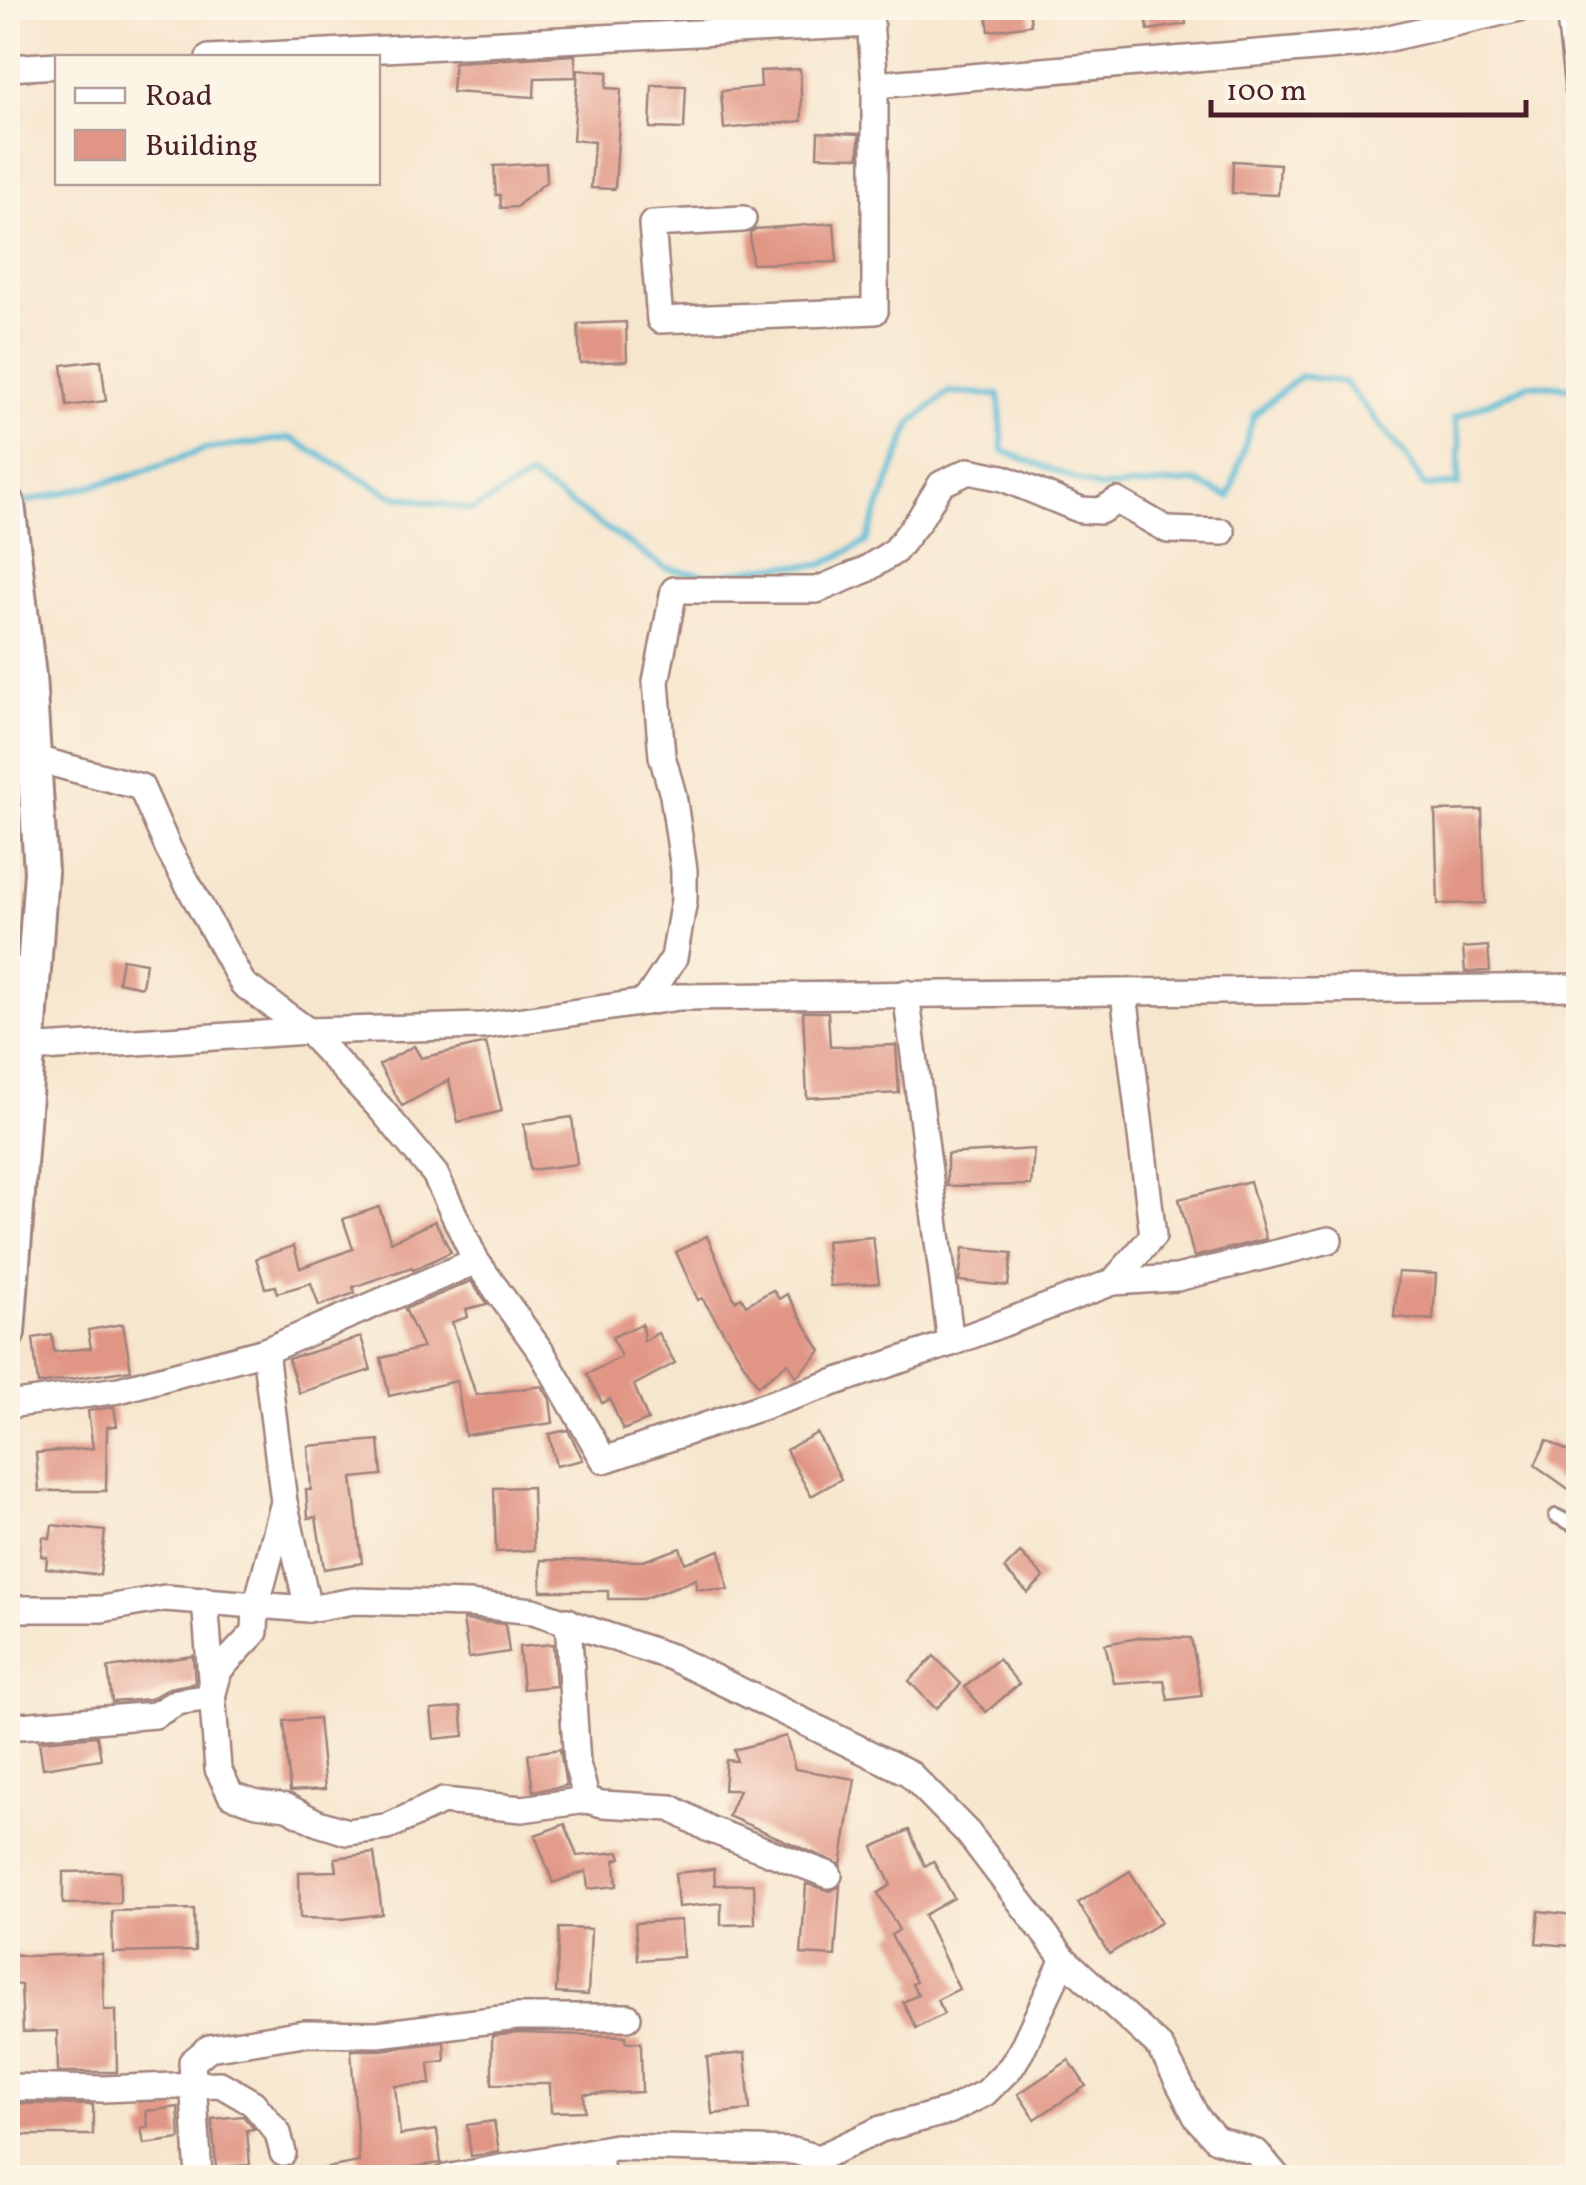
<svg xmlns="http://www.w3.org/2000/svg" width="1586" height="2185" font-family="Vollkorn,serif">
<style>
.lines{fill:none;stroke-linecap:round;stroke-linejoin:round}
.stream{stroke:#57bad5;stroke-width:6}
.building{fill:#e19585}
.service-casing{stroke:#a0827c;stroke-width:18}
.minor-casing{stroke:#a0827c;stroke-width:30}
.tertiary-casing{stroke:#a0827c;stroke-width:38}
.service{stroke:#fff;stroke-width:12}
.minor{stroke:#fff;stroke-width:25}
.tertiary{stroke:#fff;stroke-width:32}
</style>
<rect width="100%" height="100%" fill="#fcf5e5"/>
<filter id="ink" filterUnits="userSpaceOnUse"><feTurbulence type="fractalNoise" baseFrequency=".01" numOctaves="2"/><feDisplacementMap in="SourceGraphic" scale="20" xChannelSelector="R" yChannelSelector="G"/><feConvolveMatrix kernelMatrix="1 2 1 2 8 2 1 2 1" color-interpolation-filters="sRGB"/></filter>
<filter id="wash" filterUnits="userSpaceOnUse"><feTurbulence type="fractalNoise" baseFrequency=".0048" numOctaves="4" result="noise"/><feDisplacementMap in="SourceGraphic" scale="40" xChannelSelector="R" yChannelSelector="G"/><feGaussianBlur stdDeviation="2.25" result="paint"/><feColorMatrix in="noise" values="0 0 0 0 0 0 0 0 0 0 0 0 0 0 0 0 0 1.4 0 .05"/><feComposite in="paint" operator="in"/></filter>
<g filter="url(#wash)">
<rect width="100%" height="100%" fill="#f7e6ce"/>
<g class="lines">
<path class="stream" d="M26,502L127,477L206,449L290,438L391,495L473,510L530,477L665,568L711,576L772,566L822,565L866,542L912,422L949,392L999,395L1003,451L1099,488L1195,482L1229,497L1254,415L1300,376L1344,382L1405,455L1424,486L1458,485L1460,442L1454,418L1529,384L1578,388"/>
</g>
<g id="blocks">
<g class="building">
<path d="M986,8H1029L1031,25L989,31Z"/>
<path d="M1145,8H1184L1186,24L1148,30Z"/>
<path d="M575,55L576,77L535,78L534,97L452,92L454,62Z"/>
<path d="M800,69L802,121L724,129L721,91L761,87L760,71Z"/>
<path d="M578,70L608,72L606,88L621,89L615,189L591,188L594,142L573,140Z"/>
<path d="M652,85L686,86L684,129L650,128Z"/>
<path d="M818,132L859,134V157L817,156Z"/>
<path d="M1233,161L1280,164L1278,195L1232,193Z"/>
<path d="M546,163L547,181L516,207L501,208L500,195H496L494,166Z"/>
<path d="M834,223L837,262L752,264L750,233L756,229Z"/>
<path d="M626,322L627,361L580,363L578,324Z"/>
<path d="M101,360L106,401L67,406L62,365Z"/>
<path d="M1482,810L1485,903L1438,904L1435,811Z"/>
<path d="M1488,946L1490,971L1465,972L1463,948Z"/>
<path d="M122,959L146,963L142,987L118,982Z"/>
<path d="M803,1012H828L830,1047L896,1045L899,1093L807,1098Z"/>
<path d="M486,1043L502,1111L458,1122L449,1080L402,1106L379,1065L414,1046L421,1058Z"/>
<path d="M572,1117L577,1164L530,1170L524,1124Z"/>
<path d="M1034,1149L1031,1185L947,1186V1154Z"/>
<path d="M1250,1181L1266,1239L1194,1257L1179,1199Z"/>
<path d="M379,1207L391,1242L435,1221L451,1252L413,1270L412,1267L353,1287L355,1293L319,1306L311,1283L277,1293L276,1286L265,1288L256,1258L294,1246L300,1268L353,1249L343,1219Z"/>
<path d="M707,1236L735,1301L741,1297L746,1305L773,1290L779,1299L787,1294L821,1351L796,1377L788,1363L758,1386L702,1298L698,1300L676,1252Z"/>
<path d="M873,1237L879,1283L830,1286L826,1241Z"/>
<path d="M963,1248L1012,1253L1008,1286L959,1281Z"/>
<path d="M1398,1272L1436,1274L1433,1320L1394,1317Z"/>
<path d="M471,1281L487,1304L466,1309L468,1317L452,1322L476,1395L542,1386L550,1399L553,1423L465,1435L457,1381L389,1396L381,1358L423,1348L405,1309Z"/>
<path d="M123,1324L131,1370L38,1384L33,1338L52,1335L54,1352L91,1348L88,1330Z"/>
<path d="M642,1324L644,1341L658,1333L675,1363L634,1385L648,1420L623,1430L610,1399L602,1403L587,1374L621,1357L612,1337Z"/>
<path d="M361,1337L371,1370L299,1393L288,1359Z"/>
<path d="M114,1407L117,1426L107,1427L106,1491H39L36,1453L93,1448L88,1411Z"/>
<path d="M568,1430L583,1460L556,1466L549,1434Z"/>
<path d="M817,1433L841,1479L811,1496L786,1450Z"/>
<path d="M379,1440L382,1475L352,1478L362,1563L324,1569L316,1517L308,1518L306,1490H311L308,1446Z"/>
<path d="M1547,1440L1578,1457V1480L1574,1493L1535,1465Z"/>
<path d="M532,1487L534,1550L496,1552L494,1488Z"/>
<path d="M52,1525L105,1531L100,1575L46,1568L47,1557L41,1556L43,1537L50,1538Z"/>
<path d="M680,1548L685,1563L720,1550L728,1590L697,1589L696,1579L643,1599H608V1591H541V1560L643,1561Z"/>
<path d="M1020,1553L1044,1577L1028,1593L1004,1569Z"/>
<path d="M463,1620L505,1624L509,1652L469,1658Z"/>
<path d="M1144,1637L1191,1638L1202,1696L1168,1700L1164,1680L1114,1683L1105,1644Z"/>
<path d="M553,1644L556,1686L523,1689L519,1647Z"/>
<path d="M193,1656L195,1683L169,1688L150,1699L112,1702L108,1668Z"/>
<path d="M934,1656L961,1684L936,1709L909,1681Z"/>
<path d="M998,1659L1019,1684L986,1712L965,1687Z"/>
<path d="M461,1707L464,1736L434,1739L431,1710Z"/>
<path d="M318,1718L325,1789L290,1791L284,1721Z"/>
<path d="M97,1736L101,1759L43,1768L39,1741Z"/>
<path d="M786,1736L795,1769L855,1779L841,1865L728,1816L739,1790H724L726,1760L737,1761L734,1750Z"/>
<path d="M560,1749L566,1786L533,1791L528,1754Z"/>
<path d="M565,1824L577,1856L619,1852L621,1858L615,1860L617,1886L588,1889L586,1871L553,1883L535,1835Z"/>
<path d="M909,1830L925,1866L933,1861L954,1898L924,1915L959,1989L937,2000L944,2014L916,2028L903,2002L918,1995L912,1984L916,1982L891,1935L899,1930L878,1893L891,1885L873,1847Z"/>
<path d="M374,1853L382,1914L343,1919L300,1918L299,1872L337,1871L335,1858Z"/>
<path d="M714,1869L715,1885L754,1884L755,1924L721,1925V1903L678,1907L675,1873Z"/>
<path d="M120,1871V1903L63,1904V1872Z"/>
<path d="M1130,1871L1161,1922L1109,1954L1078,1903Z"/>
<path d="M806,1884L831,1891L840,1886L835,1956L801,1954Z"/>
<path d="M194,1909L195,1951L113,1953L112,1911Z"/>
<path d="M1539,1911L1574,1915L1571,1946L1536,1943Z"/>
<path d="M681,1920L683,1957L638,1960L635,1923Z"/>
<path d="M559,1928L591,1929L588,1995L556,1993Z"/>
<path d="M8,1953L26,1956L102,1954L104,2010H116L117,2072H58L57,2031L23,2032L21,1985L8,1983Z"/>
<path d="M518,2033L626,2036V2042H641L642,2092L584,2094L585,2111L551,2112L550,2084H492V2036Z"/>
<path d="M444,2042L445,2061L429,2063L431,2084L395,2086L400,2135L437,2130L441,2163L400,2169L401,2175L381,2178H321V2169L359,2162L351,2050H380Z"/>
<path d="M745,2053L750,2110L712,2114L707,2057Z"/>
<path d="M1069,2060L1086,2086L1035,2119L1018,2094Z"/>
<path d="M8,2103L93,2105V2135H8Z"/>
<path d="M178,2107L180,2139L144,2144L141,2128L148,2127L146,2111Z"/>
<path d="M243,2116L254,2129L247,2130L250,2165L216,2167L212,2119Z"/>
<path d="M494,2121L499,2152L471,2156L467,2125Z"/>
</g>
</g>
</g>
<g filter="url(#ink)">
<use href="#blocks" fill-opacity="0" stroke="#a0827c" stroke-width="2.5"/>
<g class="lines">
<g class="service-casing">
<path id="service" d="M1556,1516L1574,1525L1578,1523"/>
</g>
<g class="minor-casing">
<g id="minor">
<path d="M1569,8L1578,88"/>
<path d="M209,58L871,24"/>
<path d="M8,68L58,65"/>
<path d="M875,85L1363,44L1520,8"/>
<path d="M743,219L652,224L660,320L875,311V85L869,8"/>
<path d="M36,759L141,787L169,850L243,984L308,1031L380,1108L435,1174L476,1261L542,1353L604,1460L951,1343L906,993"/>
<path d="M8,972L33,968"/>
<path d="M645,1002L674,958L684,900V870L673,795L662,756L656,682L674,590H817L865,570L895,551L919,520L941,484L969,471L1003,478L1081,510L1100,511L1117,501L1168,530L1222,532"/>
<path d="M27,1049L308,1031L483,1026L679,997L1578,987"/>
<path d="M1113,1282L1177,1278L1329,1240"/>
<path d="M951,1343L1113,1282L1153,1236L1124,993"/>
<path d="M8,1405L119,1390L265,1351L476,1261"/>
<path d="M285,1506L308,1609"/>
<path d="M205,1600L218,1769L231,1795L257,1803L287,1807L318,1823L347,1832L387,1827L443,1801L522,1809L587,1800"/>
<path d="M8,1609H102L165,1598L308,1609L354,1601L468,1604L533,1611L671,1657L909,1773L968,1833L1064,1959L1161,2048L1197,2118L1216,2139L1257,2153L1278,2178"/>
<path d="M568,1621L577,1764L587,1800L602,1804L671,1808L709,1829L829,1875"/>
<path d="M8,1727L155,1715L177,1702L212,1697L219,1670L255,1632L256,1607L284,1502L265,1351"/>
<path d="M8,2087L103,2089L220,2084L253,2103L278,2133L283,2153"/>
<path d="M598,2150L602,2178"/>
<path d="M199,2178L192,2062L209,2048L304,2033L378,2034L517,2017H628"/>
<path d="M446,2178L615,2147L793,2151L819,2158L881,2129L949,2111L985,2093L1011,2067L1021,2051L1064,1959"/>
</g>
</g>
<g class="tertiary-casing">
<path id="tertiary" d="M8,504L29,676L41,872L8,1333"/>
</g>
<use href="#service" class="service"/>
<use href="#minor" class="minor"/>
<use href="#tertiary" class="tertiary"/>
</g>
</g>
<rect width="1586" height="2185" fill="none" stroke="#fcf5e5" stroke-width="40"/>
<rect x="55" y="55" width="325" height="130" fill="#fcf5e5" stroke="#b59f9b" stroke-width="2.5"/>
<rect x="75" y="88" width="50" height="15" fill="#ffffff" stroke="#b59f9b" stroke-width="2.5"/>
<text x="145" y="105" font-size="30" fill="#4a1f2b">Road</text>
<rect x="75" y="130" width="50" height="30" fill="#e19585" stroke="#b59f9b" stroke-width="2.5"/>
<text x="145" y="155" font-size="30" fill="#4a1f2b">Building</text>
<path d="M1211 100v15h315v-15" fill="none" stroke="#4a1f2b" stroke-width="5"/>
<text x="1226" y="100" font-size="30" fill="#4a1f2b" stroke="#fcf5e5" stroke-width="8" paint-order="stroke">100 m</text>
</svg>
